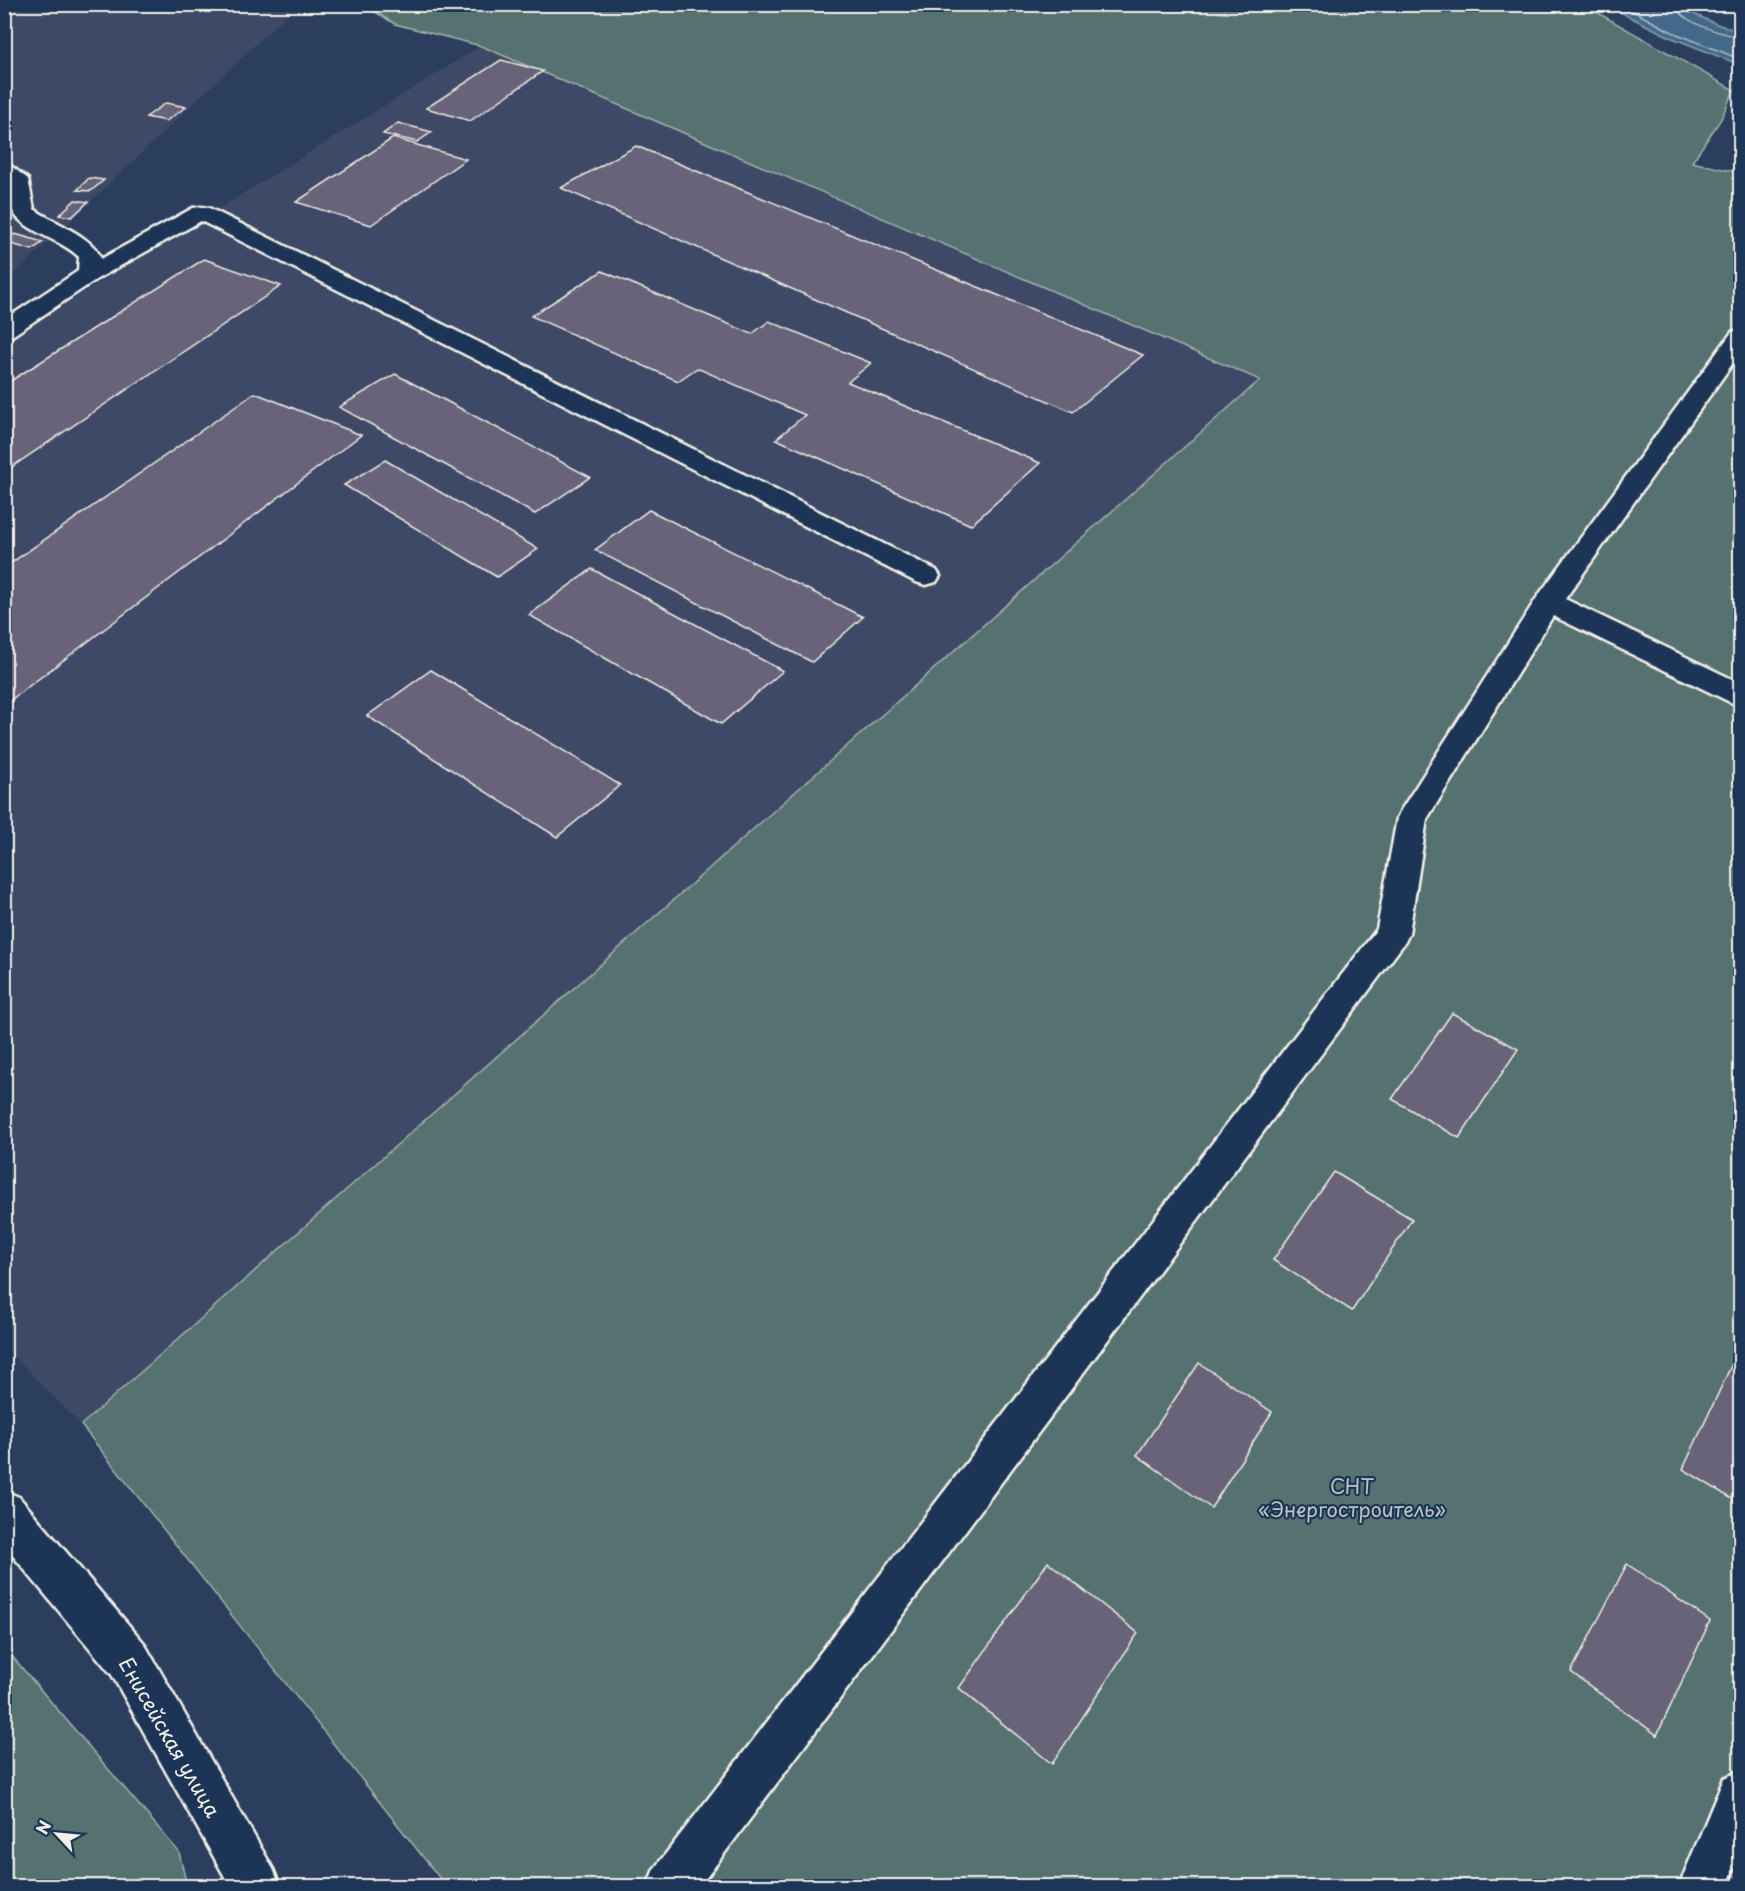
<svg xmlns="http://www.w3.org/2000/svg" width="1745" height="1891" font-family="'Playpen Sans',sans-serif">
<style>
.built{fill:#3e4966}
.green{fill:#55716f;stroke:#a4b1ac;stroke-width:1.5}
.water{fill:#42698a;stroke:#899fb0;stroke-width:1.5}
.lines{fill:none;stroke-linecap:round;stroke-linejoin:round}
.shore{stroke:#adbbc2;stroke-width:1.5}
.building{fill:#686378;stroke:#f4f1e8;stroke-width:1.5}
.minor-casing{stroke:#f4f1e8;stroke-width:5}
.minor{fill:#1d3557;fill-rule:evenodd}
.labels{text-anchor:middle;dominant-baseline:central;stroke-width:4.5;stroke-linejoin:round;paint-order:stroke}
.near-park-label{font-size:20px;fill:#bcc4be;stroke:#1d3557}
.near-street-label{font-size:20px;fill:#f4f1e8;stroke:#1d3557}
</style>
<rect width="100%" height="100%" fill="#2c3e5e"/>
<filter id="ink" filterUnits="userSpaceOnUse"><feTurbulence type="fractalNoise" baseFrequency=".0167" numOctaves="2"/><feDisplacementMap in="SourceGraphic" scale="12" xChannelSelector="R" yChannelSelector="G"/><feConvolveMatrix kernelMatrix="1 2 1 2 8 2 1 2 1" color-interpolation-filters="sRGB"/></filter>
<g filter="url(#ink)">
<g class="built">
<path d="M5,5H297L5,283Z"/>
<path d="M481,46L1261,380L81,1425L5,1347V341Z"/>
</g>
<g class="green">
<path d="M364,5H1584L1734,90L1721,119L1692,162L1740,173V1886H446L81,1425L1260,380L481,46L395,24Z"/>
<path d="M5,1648L179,1852L187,1886H5Z"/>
</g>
<path class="water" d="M1606,5H1674L1714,23L1740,32V65L1670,37Z"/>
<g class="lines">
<g class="shore">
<path d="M1620,4L1672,32L1740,59"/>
<path d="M1673,4C1684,24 1719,33 1740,37"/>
</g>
</g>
<g class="building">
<path d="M501,60L543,71L470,121L426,108Z"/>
<path d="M166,103L186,107L166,121L146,117Z"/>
<path d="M398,123L432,132L417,142L383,134Z"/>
<path d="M393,138L466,159L371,225L296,202Z"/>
<path d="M636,146L1143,355L1073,412L561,188Z"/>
<path d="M89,178L104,180L91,191L77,190Z"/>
<path d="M75,200L88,202L72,217L59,215Z"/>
<path d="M15,234L43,242L32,250L4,242Z"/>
<path d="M204,259L281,286L4,472V385Z"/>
<path d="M602,271L752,334L769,321L871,363L848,382L1040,463L971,525L776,439L805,415L697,368L678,381L531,316Z"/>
<path d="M395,374L590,477L535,514L339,407Z"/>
<path d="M255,393L361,435L4,705V568Z"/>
<path d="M385,460L538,549L497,577L344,485Z"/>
<path d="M649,510L863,617L812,662L595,550Z"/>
<path d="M592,569L783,671L721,724L529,615Z"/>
<path d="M431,670L620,785L557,837L367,716Z"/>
<path d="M1452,1013L1518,1049L1459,1138L1392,1099Z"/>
<path d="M1334,1172L1412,1219L1352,1311L1273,1260Z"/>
<path d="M1738,1351L1740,1352V1504L1683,1469Z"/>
<path d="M1199,1363L1272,1412L1211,1508L1137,1455Z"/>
<path d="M1048,1562L1138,1633L1052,1764L959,1688Z"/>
<path d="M1627,1564L1710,1621L1657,1735L1571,1672Z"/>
</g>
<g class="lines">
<g class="minor-casing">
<g id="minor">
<path d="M4,164L11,166L28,179L34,209C52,222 95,237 101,259L193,208L201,207L209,208L936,570L940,576L936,582L926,585L916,582L201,221L97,279L12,336L4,338V320L78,271L79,257C62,240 29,233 15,215C10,207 10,191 8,182L4,179Z"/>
<path d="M1740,330V353L1565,599L1740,683V705L1730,702L1553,616L1427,819L1409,933L1405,942L700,1886H647L654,1869L1377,929L1397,818L1401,810L1538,596L1732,332Z"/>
<path d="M4,1491L19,1497L144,1643L273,1869L280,1886H230L112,1675L4,1545Z"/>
<path d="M1740,1771V1852L1727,1886H1679L1724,1778Z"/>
</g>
</g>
<use href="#minor" class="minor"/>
</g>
</g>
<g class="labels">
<g class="near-park-label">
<text x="1352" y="1486">СНТ<tspan x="1352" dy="23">«Энергостроитель»</tspan></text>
</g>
<g class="near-street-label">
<text transform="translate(170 1737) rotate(60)">Енисейская улица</text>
</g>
</g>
<rect width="1745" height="1891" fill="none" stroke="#1d3557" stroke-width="24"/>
<rect x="12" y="12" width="1721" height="1867" fill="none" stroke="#f4f1e8" stroke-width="2" filter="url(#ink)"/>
<g transform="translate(57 1834) rotate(296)" stroke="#1d3557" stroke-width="4.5" paint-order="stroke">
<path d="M0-4.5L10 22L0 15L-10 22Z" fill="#f4f1e8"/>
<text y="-9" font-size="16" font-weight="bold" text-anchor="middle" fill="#f4f1e8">N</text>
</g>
</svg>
